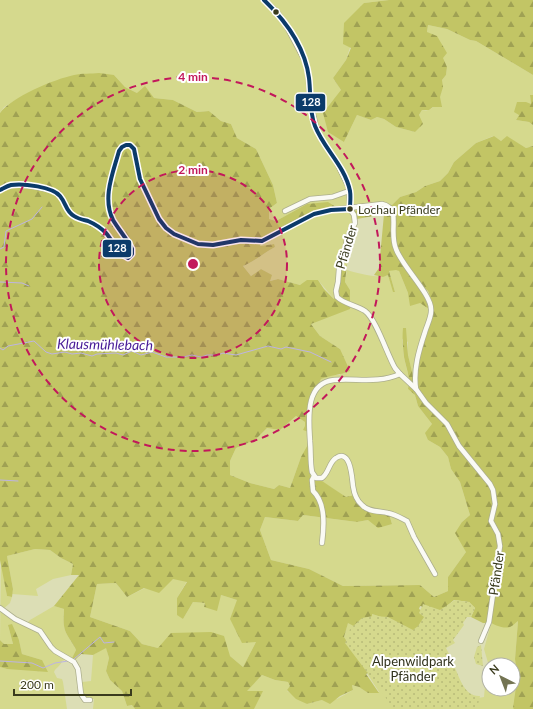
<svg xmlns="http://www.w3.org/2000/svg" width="533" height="709" font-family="Lato,sans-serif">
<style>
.grass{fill:#d5d98d}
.forest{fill:url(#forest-firs);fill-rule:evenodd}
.park{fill:url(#park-dots)}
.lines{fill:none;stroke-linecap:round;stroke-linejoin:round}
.stream{stroke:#bdb4e2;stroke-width:1}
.minor-casing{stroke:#acae8d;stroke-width:6}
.minor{stroke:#fafaf4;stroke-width:4.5}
.bus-1-casing{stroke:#fff;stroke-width:7}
.bus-1{stroke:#0b3b6a;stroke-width:4}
.ring{fill:none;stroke:#c2185b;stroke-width:2;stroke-dasharray:7 5}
.bus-dot{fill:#3a3b1d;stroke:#fff;stroke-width:1.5}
.labels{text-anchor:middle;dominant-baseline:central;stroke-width:4;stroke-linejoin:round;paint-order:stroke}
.bus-label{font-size:12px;fill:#3a3b1d;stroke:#fff;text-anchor:start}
.street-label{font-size:13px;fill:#3a3b1d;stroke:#fff}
.park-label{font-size:13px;fill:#31321c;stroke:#fff}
.water-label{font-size:14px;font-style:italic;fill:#471b96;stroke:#fff}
.centre{fill:#c2185b;stroke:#fff;stroke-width:2}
.ring-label{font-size:12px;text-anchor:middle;font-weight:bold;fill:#c2185b;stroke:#fff;stroke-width:4;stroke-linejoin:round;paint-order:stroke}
.line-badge{stroke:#fff;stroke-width:1.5}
.badge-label{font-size:11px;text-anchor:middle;font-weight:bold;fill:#fff}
</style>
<defs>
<pattern id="forest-firs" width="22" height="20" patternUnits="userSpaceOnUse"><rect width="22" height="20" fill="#c2c565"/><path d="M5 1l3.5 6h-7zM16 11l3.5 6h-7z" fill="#9fa153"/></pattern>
<pattern id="park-dots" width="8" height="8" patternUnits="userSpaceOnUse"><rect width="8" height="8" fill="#d5d98d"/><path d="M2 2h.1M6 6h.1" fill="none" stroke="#b8bb79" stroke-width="1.8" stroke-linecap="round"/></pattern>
</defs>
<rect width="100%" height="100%" fill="#dcdeb5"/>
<g class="grass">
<path d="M0,0H389L364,3L346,60L333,78L341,90L344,142L357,115L371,120L377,117L384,119L396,127L415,132L419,115L422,110C424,110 426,111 428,110C439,107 443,89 442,80L446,75L447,67L427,32L428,25L447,29L470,40L476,41L533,75V95H530L531,105L519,115L516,120L529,122L533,125V146L526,148L507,137L501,141L493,136L476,143L454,162L448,173L440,181L425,186L416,192L400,197L392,205L354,211L357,223L353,237L347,265L341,268L340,288H338L334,299L318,280L300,285L278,279L269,281L271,275L261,269L251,276L243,266C255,261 264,253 275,247L273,244L260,246L263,239L312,212L335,208L307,204L276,221L269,219V209L277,203L273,185L256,149L237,138L231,124L221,121L209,111L197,112L173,100L154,98L137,93L125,87L114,75L26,94L4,107L0,113Z"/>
<path d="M396,269L399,271L408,293L416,303H420L429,308L420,283C425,288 430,293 432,301C437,317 419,359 413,377L408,355V342L402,339L404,358L410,382L408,389L415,395L418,406L432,424L428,440L440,447L448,457L451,469L460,482L470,515L462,522L466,552L448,577V591L434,597L420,585L343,586L309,569L271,560L260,530L265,517L298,521L303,515L357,522L368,520L392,524L389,514C374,513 359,505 345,497C333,489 326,482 312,479L310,474V462L301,457L290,488L279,485L274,489L250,483L230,475V461L236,448L255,440L267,428L280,430L296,416L305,422V426L310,425L315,392L321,379L331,375H340V349L320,336L311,324L350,290L345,282L347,270C356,273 380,279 388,275L394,292H395L389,271Z"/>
<path d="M35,549L50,550L61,558L73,564L71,575L53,579L36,589L38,596L12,594L13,589L7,556Z"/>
<path d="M1,559L7,596L12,597L10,603L2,610L25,625L30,620L54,606L64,609C64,614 63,620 64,626C65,635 73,642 76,650L72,658L62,661C60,667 56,667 54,672L57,678L62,679L63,682L67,709H0V667L7,669L42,660L22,654L19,640L8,625L13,644H4L0,640Z"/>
<path d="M173,578L187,581L177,598L183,619L193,602L205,603L204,607L221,595L237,600L256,642L243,667L230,656L158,648L142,644L130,631L90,617L97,584L116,583L127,597L145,588L159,592Z"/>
<path d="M372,614L394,621L445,649L458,683L470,696L478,698L484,697L485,686H487L489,672V689H513V674H516L517,680L514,709H254V707L246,691L262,675L275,680L288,682L290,686L287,691L307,704L322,700L337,699L353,690L352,685L359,687L368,693L379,692L344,637L348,622L363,631Z"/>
<path d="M518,621L515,659L516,667L513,671V665L489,666L484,649L491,624H492Z"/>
<path d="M106,647L109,658L106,671L110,680L122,691L127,706L133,705L135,709H93L94,699L85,698L82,691V682L91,681L93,655Z"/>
</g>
<g class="forest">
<path d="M389,0H533V75L476,41L470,40L447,29L428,25L427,32L437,36L447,53L443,58L447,67L446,75L442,80L443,87L440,97L442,107H433L429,110H422L419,115L423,124L415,132L396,127L384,119L377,117L371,120L357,115L344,142L328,132L323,113L341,90L333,78L346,60L351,48L343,44L344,23L364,3Z"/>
<path d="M99,73L114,75L125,87L137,93L145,86L154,98L173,100L197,112L209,111L221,121L231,124L237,138L256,149L273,185L277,203L269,209V219L276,221L307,204L328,202L336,207L312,212L263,239L260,246L274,244L275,247C264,253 255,261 243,266L251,276L261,269L272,275L270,281L278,279L300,285L307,280H318L324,289L334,299L338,288L340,287L341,268L347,265L345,282L350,290V309L311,324L320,336L340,349L350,371C340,375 331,375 321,379L315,392L309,432L303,430L305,426V422L296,416L280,430L267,428L255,440L236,448L230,461V475L250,483L274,489L279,485L290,488L301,457L310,441V474L312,479L322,481L346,497L355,495L358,504L389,514L392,524L378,528L368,520L357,522L303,515L298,521L265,517L260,530L271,560L309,569L343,586L420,585L434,597L448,591V577L466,552L455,533L462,522L470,515L460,482L451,469L448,457L440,447L428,440L425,433L432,424L418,406L415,395L408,389C411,378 406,368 404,357C403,348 402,338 403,328H406L408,355L413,376L420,349L432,319V302L428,291L420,284L429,309L420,303L410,306L408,293L399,271L396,270L389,271L395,292H393L388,275L383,277L374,275L379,268L384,214L357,219L354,211L392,205L400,197L416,192L425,186L440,181L448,173L454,162L476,143L494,136L501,141L507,136L526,148L533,146V709H514L513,708L517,680L516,674H513V671L516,667L515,659L518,621C516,622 513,626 510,627C503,629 494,625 488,621V623H483L471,617L475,608L469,602L454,600L441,611L420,606L419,609L427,614L429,627L409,632L394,621L372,614V625L363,631L348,623L344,637L356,655L381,665L366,674L379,693H368L359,687L352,685L353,690L340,696L330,704L322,700L307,704L296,699L287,690L290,686L288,682L275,680L262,675L247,691H263L254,709H135L132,705L127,706L122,691L110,680L106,671L109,658L106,648L93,655L81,654L75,660L72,658L76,650C73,642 65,635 64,626C63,620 64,614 64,609L54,606L79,575H71L73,564L61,558L50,550L35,549L7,556L13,589L12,597L7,596L0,560V113C11,97 55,79 74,75C82,73 91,74 99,73ZM173,579L187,582L177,598V615L183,619L193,602L205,603L204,607L217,611L221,595L237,600L230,619L242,643L256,642L243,667L230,656L224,636L211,632L171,633L158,648L142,644L130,631L90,617L97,584L116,583L127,597L144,588L159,593Z"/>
<path d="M530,95H533V125L529,122L516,120L519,115L514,112L517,102H526L531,104Z"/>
<path d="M12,624L19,640L22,654L42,660L48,672L7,669L0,667V640L4,644H13L8,625Z"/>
</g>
<g class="park">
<path d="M455,600L469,602L475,608L471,617H467L463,623L464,625L453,640L455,643L446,648C449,654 453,661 455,668C460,679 465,697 480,696L477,709H391L385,696L345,643L350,629L362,618L373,616L388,617L413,630L418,626L424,617L419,613L423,604L440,610Z"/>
<path d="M481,645L483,666L476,664L474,657L477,647Z"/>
</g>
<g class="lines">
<g class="stream">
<path d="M0,249L4,247L6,231L32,219L42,207"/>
<path d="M0,282L22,283L29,286"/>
<path d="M0,348L3,350L8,346L34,341L46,352L52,354L65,352L72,354L81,353L92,356L97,354L116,353L123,355L132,351L141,355L152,352L166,357H183L192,355L201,357L207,355H218L223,353L236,355L268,346L281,349L286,347L310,352L331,362"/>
<path d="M0,480L18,481"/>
<path d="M74,659L100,637L104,643L114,642"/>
<path d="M0,661L32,663L43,668L55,663L68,661"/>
</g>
<g class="minor-casing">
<g id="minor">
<path d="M264,0L277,12L286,25L305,61L308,71L310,100L316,127L322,140L336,161L349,188L350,209L354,215L355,223L347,239L344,256L339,269L338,282L336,291L337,297C344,304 356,305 365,311C376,319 387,354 395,368L400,374L416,389L426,403L447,424L459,446L490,484L493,490L495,504L491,521L498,534L500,546L489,622L481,641"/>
<path d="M0,190C12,179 37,188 51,190C67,196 62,208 73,216C78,219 84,220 90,222C99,226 106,233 112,240C117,246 120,256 128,258L132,254V249C127,239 119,230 113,220C101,197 113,174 119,151C122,144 129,142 134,149L140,179L159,219L166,228L174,234L198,244L213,245L241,240L262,241L301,220L314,214L331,210L382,204C387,205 391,208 393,213C395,225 391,237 396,249C402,266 431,294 431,309C432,316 427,325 425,332C419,350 413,370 416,389"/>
<path d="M285,211L310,199L332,197L349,191"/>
<path d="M400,374C377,384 357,378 334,380C304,383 309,421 310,441C311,451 310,461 312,472L316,478H322C329,473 329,462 336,458C351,448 352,479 353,486C354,493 357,501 362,505C368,512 379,511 388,513C394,514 401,518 407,521L414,537L435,574"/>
<path d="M314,476L312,480L313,491C326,503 324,527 322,543"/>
<path d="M0,608L15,619L40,631L51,647L55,651L74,662L78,669L81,694L85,700H90"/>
</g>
</g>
<use href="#minor" class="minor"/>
<g class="bus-1-casing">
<g id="bus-1">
<path d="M264,0C286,21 305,47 309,78C311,94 309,111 315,126C324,149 345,166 350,191C351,197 350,203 350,209"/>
<path d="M0,190C4,188 7,186 11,185C23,183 53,187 60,196C66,203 66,212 74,216C78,219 84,220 88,221C95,224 101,228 106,233C113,241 118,254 128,258L132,254V249C127,239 119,230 113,220C102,198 113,173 119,151L122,147L126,145H130L134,149L140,179L159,219L166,228L174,234L198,244L213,245L241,240L262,241L314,214L331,210L350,209"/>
</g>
</g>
<use href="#bus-1" class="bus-1"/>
</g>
<circle cx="193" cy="264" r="94" fill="#c2185b" fill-opacity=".12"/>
<g class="ring">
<circle cx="193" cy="264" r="94"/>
<circle cx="193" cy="264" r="187"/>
</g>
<g class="bus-dot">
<circle cx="276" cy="12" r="3.5"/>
<circle cx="350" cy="209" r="3.5"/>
</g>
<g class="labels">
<g class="bus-label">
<text x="358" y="209">Lochau Pfänder</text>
</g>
<g class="street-label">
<text transform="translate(346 247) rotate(-73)">Pfänder</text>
<text transform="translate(496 573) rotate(-82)">Pfänder</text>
</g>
<g class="park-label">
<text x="413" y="661">Alpenwildpark<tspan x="413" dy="15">Pfänder</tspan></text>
</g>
<g class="water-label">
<text transform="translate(105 344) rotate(1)">Klausmühlebach</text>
</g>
</g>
<circle cx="193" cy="264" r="6" class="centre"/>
<g class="ring-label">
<text x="193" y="81">4 min</text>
<text x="193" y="174">2 min</text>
</g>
<g class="line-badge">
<rect x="295" y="93" width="31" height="19" rx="4" fill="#0b3b6a"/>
<rect x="102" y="239" width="30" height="19" rx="4" fill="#0b3b6a"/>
</g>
<g class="badge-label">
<text x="311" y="106">128</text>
<text x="117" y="252">128</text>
</g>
<g transform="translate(501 677) rotate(318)"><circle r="19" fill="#ffffff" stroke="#b0b1a5"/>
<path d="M0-3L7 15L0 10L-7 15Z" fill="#737452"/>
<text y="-6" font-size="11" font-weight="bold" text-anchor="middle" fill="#3a3b1d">N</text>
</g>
<path d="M14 689v6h117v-6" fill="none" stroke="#3a3b1d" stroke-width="2"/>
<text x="20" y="689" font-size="12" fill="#3a3b1d" stroke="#ffffff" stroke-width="3" paint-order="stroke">200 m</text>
</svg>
